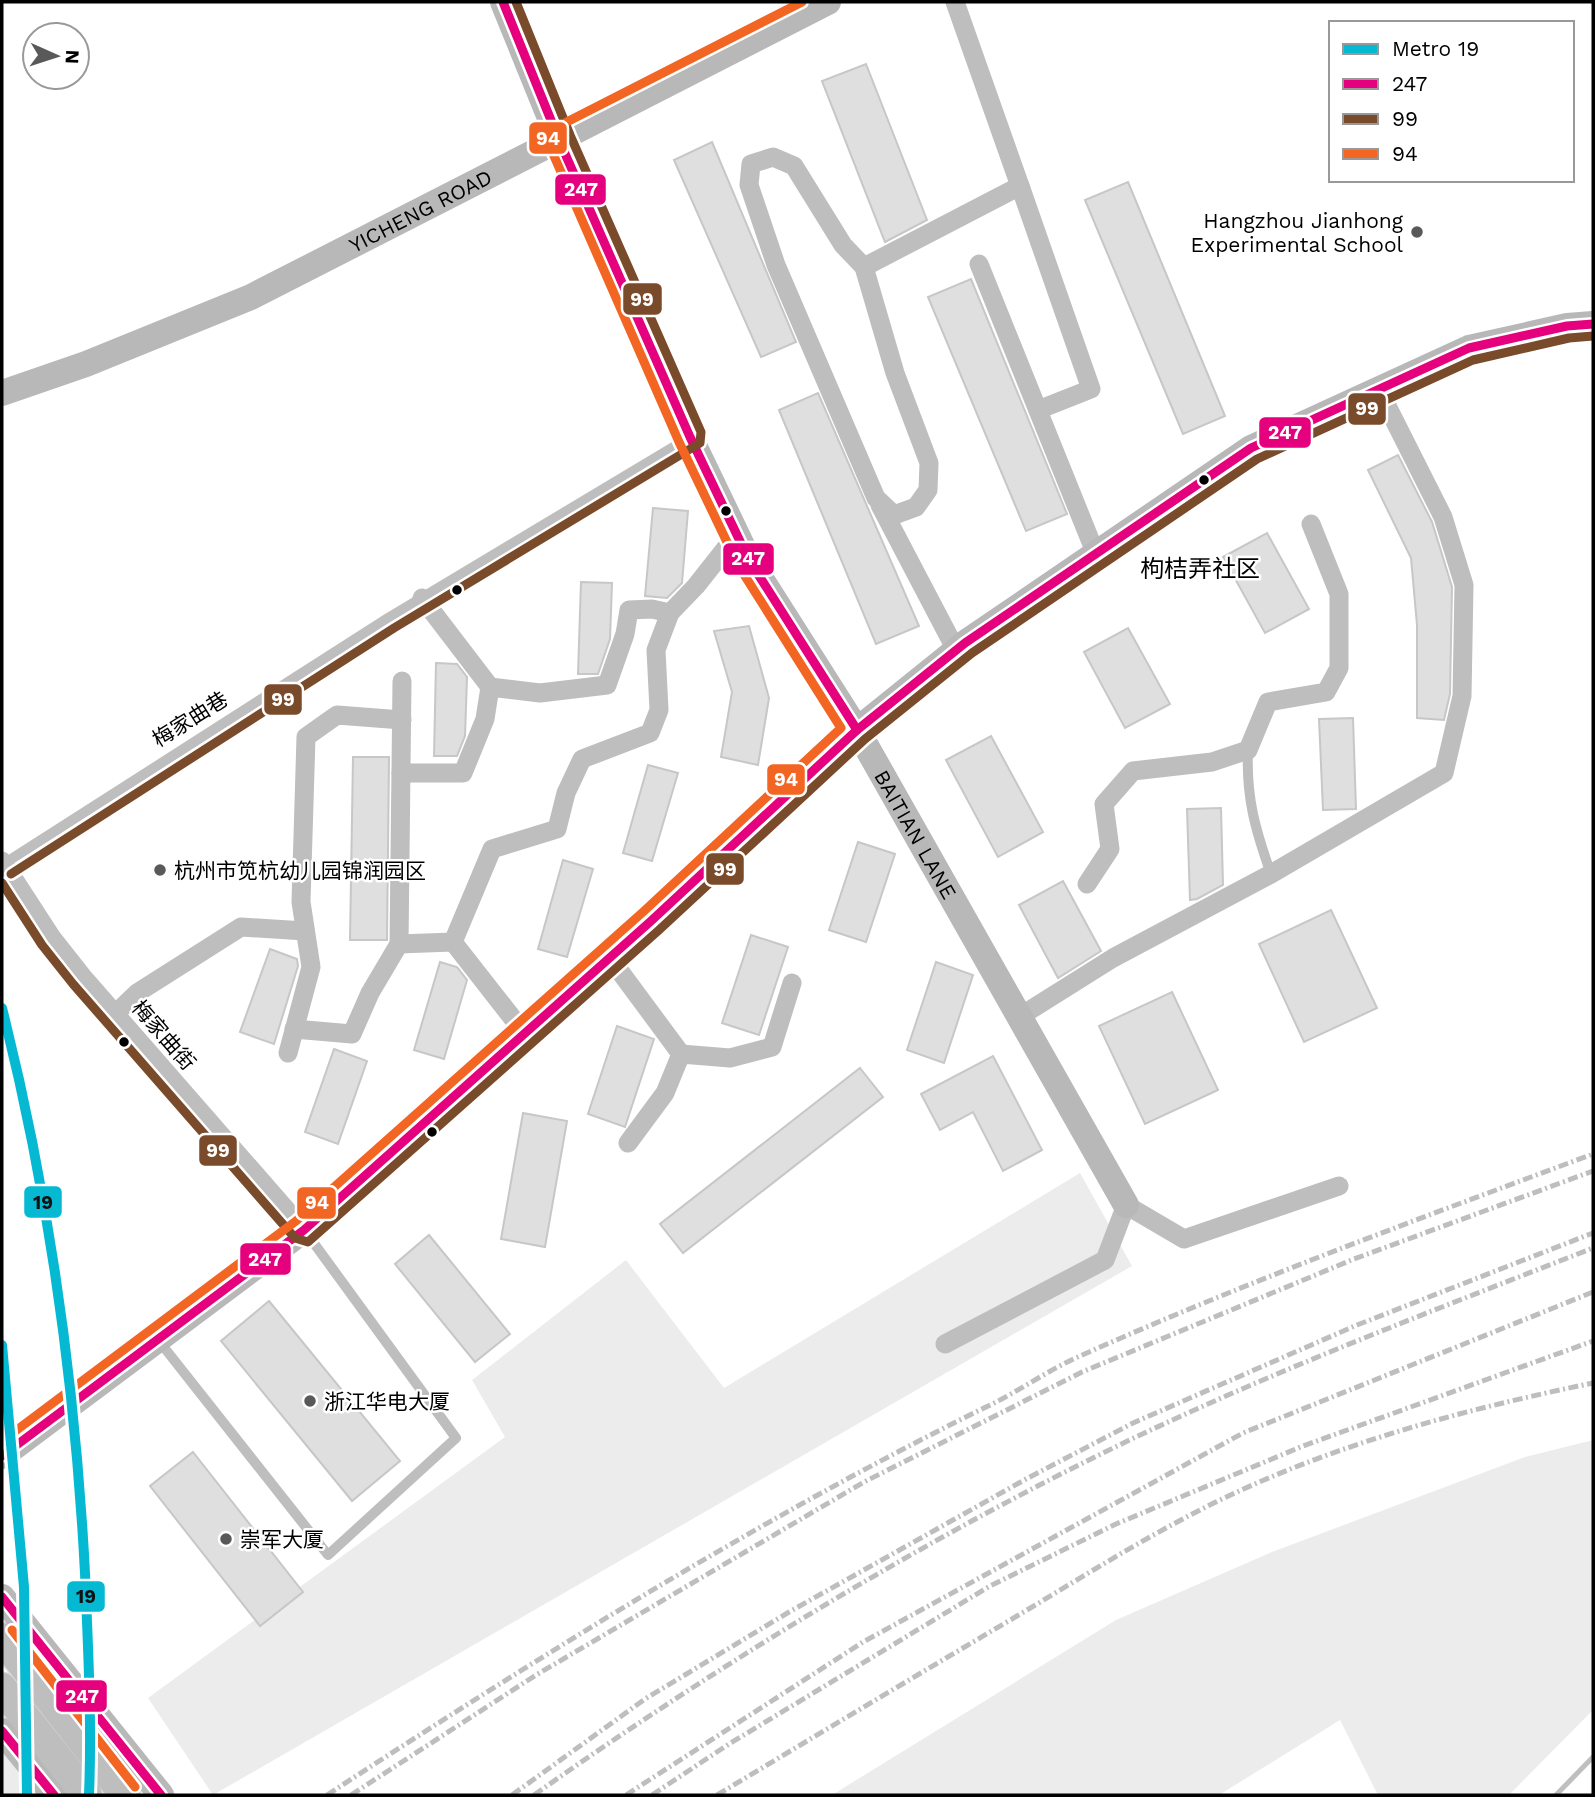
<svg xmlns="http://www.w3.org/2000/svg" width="1595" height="1797" font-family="'Work Sans','Noto Sans SC',sans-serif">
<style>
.green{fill:#ececec}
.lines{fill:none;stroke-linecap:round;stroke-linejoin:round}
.stream{stroke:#bfbfbf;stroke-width:5}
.building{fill:#dfdfdf;stroke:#c7c7c7;stroke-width:2}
.primary-casing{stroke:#dbdbdb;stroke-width:33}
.lane{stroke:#bebebe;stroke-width:10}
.street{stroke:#bebebe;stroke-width:19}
.secondary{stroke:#b8b8b8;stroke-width:26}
.primary{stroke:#bebebe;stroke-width:30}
.rail{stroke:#bebebe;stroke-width:5;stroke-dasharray:10 3.5 2 3.5;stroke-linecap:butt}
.bus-1-casing{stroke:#fff;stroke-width:14}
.bus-2-casing{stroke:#fff;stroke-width:14}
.bus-3-casing{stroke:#fff;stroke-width:14}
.bus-1{stroke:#e5007d;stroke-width:9}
.bus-2{stroke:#7a4b2a;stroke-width:9}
.bus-3{stroke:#f26522;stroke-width:9}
.metro-1-casing{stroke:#fff;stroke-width:16}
.metro-1{stroke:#05b9d3;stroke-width:10}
.poi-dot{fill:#595959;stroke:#fff;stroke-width:2.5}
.bus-dot{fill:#000;stroke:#fff;stroke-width:2.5}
.labels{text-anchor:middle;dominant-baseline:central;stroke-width:5;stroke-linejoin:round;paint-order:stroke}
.street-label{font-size:21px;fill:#000;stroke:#fff}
.poi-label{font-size:21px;fill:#000;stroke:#fff;text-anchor:start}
.quarter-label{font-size:24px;fill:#000;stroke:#fff}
.line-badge{stroke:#fff;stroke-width:2.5}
.badge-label{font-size:19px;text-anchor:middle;font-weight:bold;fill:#fff}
.pale-badge-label{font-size:19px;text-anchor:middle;font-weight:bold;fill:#111}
</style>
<rect width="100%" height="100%" fill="#fff"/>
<g class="green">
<path d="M1080,1173L1132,1266L213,1795L148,1698L505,1437L472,1380L626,1260L724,1388Z"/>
<path d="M1593,1440V1710L1509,1795H1378L1340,1720L1219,1795H832L1116,1620L1272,1552L1525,1457Z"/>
<path d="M2,1738L43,1795H2Z"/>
</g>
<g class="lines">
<path class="stream" d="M1556,1795L1593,1757"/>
</g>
<g class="building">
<path d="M866,64L927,220L885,242L822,81Z"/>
<path d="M712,142L796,342L761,357L674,160Z"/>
<path d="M1128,182L1225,416L1183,434L1085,200Z"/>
<path d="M971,279L1067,514L1026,531L928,297Z"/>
<path d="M818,393L919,626L876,644L779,410Z"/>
<path d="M1398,455L1432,522L1452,587L1450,694L1444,720L1417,718V625L1411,558L1368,470Z"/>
<path d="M653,508L688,511L682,583L667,598L645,596Z"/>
<path d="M1267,533L1309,609L1265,633L1223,557Z"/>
<path d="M581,582L612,583L610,639L598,674H578Z"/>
<path d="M749,626L769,698L758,765L721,757L732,692L714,631Z"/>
<path d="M1128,628L1170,704L1125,728L1084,652Z"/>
<path d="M436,663L457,664L467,677L465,736L457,756H434Z"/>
<path d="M1353,718L1356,809L1323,810L1319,719Z"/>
<path d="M991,736L1043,832L998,857L946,760Z"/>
<path d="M353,757H389L387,940H350Z"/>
<path d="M648,765L678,773L652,861L623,853Z"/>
<path d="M1221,808L1223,885L1197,899L1190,900L1187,809Z"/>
<path d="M858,842L895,854L866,942L829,930Z"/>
<path d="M563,860L593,869L567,957L538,949Z"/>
<path d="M1063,881L1101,951L1058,978L1019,905Z"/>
<path d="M1331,910L1377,1008L1304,1042L1259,944Z"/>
<path d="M751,935L788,947L759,1035L722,1023Z"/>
<path d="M270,949L297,959L298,966L274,1044L240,1032Z"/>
<path d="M440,962L457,967L467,980L444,1059L414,1050Z"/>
<path d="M936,962L973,975L944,1063L907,1050Z"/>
<path d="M1172,992L1218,1090L1145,1124L1099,1026Z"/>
<path d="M617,1026L654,1039L625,1127L588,1114Z"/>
<path d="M334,1049L367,1061L338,1144L305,1132Z"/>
<path d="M993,1056L1042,1150L1003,1171L973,1112L940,1130L921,1094Z"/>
<path d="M860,1068L883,1097L683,1253L660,1224Z"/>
<path d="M523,1113L567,1121L545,1247L501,1239Z"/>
<path d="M429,1235L510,1334L475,1362L395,1264Z"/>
<path d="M269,1301L400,1461L352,1501L221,1341Z"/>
<path d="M193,1452L303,1592L260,1626L150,1486Z"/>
</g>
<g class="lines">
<g class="primary-casing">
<g id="primary">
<path d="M2,1638L125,1795"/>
<path d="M2,1688L87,1795"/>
</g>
</g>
<g class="lane">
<path d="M1248,750C1246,797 1255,829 1271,874"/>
<path d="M2,865L388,618L690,437"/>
<path d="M159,1341L328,1555L456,1438L305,1231"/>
</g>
<g class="street">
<path d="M773,157L794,166L843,245L864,267L895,373L929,463L928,490L916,507L894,515L876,498L776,265L749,185L751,164Z"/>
<path d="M1020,186L1091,389L1038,410"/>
<path d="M979,264L1095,552"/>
<path d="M864,267L1020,186L955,2"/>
<path d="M880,505L956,650"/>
<path d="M422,598L490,687"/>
<path d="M401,773H463L485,719L490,687L540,693L607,685L625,634L629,610L652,609L670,613"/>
<path d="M2,861L52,938L82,976L304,1230"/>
<path d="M1087,884L1110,849L1104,804L1133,771L1212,762L1248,750L1268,702L1326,692L1339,668V594L1311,524"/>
<path d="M399,944L453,942"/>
<path d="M610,958L681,1054"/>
<path d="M115,1014L137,993L241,927L305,931"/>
<path d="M1019,1017L1113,958L1271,874L1444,773L1462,696L1464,585L1443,517L1378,388"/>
<path d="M294,1029L352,1034L370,993L399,944L402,681"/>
<path d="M525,1034L453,942L492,849L557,829L566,793L582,759L650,733L659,710L656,650L670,613L696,586L737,534"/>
<path d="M288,1053L311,967L301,902L306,737L337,715L402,720"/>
<path d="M628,1143L665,1093L681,1054L730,1058L772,1047L792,983"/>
<path d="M945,1344L1105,1260L1126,1205L1184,1239L1339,1186"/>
</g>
<g class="secondary">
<path id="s1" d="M503,2L559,140L690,437L749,560L857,730L1126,1205"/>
<path id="s2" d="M2,393L86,364L251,297L828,2"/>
<path d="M2,1456L304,1230L651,921L857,730L965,643L1251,448L1469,348L1567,326L1593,324"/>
<path d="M2,1597L161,1795"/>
<path d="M2,1731L54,1795"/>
</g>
<use href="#primary" class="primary"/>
<g class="rail">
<path d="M327,1795C540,1656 757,1520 986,1407C1018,1392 1048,1370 1080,1356C1248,1281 1421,1218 1593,1154"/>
<path d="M351,1795L536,1675L864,1482L1082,1372L1354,1259L1593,1171"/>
<path d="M512,1795L645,1699L789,1612L1026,1479L1133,1423L1357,1325L1593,1233"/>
<path d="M534,1795C724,1661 927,1537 1138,1436C1286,1366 1440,1308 1593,1248"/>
<path d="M626,1795L863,1642L1243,1433L1593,1292"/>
<path d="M652,1795L729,1744L990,1586L1116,1524L1303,1446L1593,1341"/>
<path d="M717,1795C817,1735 917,1675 1017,1616C1084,1576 1150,1534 1220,1500C1338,1443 1466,1409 1593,1383"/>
</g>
<g class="bus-1-casing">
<g id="bus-1">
<path d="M503,2L559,140L690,437L749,560L857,730"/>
<path d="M2,1456L304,1230L651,921L857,730L965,643L1251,448L1469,348L1567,326L1593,324"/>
<path d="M2,1597L161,1795"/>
<path d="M2,1731L54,1795"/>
</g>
</g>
<g class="bus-2-casing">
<g id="bus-2">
<path d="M11,874L394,628L700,443L701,432L570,135L516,2"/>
<path d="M2,883L42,945L73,984L295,1238L308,1242L659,930L865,739L972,653L1257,459L1473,360L1569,338L1593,336"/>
</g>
</g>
<g class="bus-3-casing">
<g id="bus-3">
<path d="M2,1441L296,1221L643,912L841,728L738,565L679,442L547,140L553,129L802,2"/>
<path d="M12,1630L135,1787"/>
</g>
</g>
<use href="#bus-1" class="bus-1"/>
<use href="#bus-2" class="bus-2"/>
<use href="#bus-3" class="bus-3"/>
<g class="metro-1-casing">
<g id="metro-1">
<path d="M2,1008C49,1194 75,1381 85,1573C88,1647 92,1721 89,1795"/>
<path d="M2,1345L24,1587L27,1795"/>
</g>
</g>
<use href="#metro-1" class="metro-1"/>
</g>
<g class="poi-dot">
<circle cx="1417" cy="232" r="7"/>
<circle cx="160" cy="870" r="7"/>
<circle cx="310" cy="1401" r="7"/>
<circle cx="226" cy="1539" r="7"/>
</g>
<g class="bus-dot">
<circle cx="1204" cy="480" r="6"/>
<circle cx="726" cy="511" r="6"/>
<circle cx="457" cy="590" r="6"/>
<circle cx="124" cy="1042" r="6"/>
<circle cx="432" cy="1132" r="6"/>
</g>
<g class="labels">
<g class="street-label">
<text stroke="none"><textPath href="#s2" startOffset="457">YICHENG ROAD</textPath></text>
<text transform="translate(190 719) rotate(-32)">梅家曲巷</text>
<text stroke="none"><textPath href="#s1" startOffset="931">BAITIAN LANE</textPath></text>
<text transform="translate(164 1035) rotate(49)">梅家曲街</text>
</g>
<g class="poi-label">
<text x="1403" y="220" text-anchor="end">Hangzhou Jianhong<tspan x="1403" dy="24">Experimental School</tspan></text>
<text x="174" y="870">杭州市笕杭幼儿园锦润园区</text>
<text x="324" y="1401">浙江华电大厦</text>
<text x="240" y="1539">崇军大厦</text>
</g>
<g class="quarter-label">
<text x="1200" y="569">枸桔弄社区</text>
</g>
</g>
<g class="line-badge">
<rect x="528" y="121" width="40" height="34" rx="7" fill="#f26522"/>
<rect x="554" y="173" width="53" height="33" rx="7" fill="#e5007d"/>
<rect x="622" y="282" width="41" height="34" rx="7" fill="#7a4b2a"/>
<rect x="1347" y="392" width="40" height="34" rx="7" fill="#7a4b2a"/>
<rect x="1258" y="416" width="54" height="33" rx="7" fill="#e5007d"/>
<rect x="722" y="542" width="53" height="34" rx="7" fill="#e5007d"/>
<rect x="263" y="683" width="40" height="33" rx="7" fill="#7a4b2a"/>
<rect x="766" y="763" width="40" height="33" rx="7" fill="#f26522"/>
<rect x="705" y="852" width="40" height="34" rx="7" fill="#7a4b2a"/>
<rect x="198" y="1134" width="40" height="33" rx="7" fill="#7a4b2a"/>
<rect x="23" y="1185" width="40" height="34" rx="7" fill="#05b9d3"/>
<rect x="296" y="1186" width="41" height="34" rx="7" fill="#f26522"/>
<rect x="239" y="1242" width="53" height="34" rx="7" fill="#e5007d"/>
<rect x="66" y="1580" width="40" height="33" rx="7" fill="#05b9d3"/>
<rect x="55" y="1679" width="53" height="34" rx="7" fill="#e5007d"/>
</g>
<g class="badge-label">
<text x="548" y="145">94</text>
<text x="581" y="196">247</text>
<text x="642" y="306">99</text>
<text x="1367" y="415">99</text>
<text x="1285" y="439">247</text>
<text x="748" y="565">247</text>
<text x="283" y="706">99</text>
<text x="786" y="786">94</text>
<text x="725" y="876">99</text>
<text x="218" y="1157">99</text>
<text x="317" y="1209">94</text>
<text x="265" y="1266">247</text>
<text x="82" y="1703">247</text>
</g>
<g class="pale-badge-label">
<text x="43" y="1209">19</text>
<text x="86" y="1603">19</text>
</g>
<rect width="1595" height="1797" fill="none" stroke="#000000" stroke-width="7"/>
<rect x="1329" y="21" width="245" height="161" fill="#ffffff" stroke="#999999" stroke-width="2"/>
<rect x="1343" y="44" width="35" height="10" fill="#05b9d3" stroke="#999999" stroke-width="2"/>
<text x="1392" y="56" font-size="21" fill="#000000">Metro 19</text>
<rect x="1343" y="79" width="35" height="10" fill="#e5007d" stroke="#999999" stroke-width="2"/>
<text x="1392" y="91" font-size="21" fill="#000000">247</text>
<rect x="1343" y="114" width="35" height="10" fill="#7a4b2a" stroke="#999999" stroke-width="2"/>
<text x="1392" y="126" font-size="21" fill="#000000">99</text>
<rect x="1343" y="149" width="35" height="10" fill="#f26522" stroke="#999999" stroke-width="2"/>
<text x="1392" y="161" font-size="21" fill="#000000">94</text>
<g transform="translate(56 56) rotate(93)"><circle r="33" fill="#ffffff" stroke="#999999" stroke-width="2"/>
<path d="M0-5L12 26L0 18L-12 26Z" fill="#595959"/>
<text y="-10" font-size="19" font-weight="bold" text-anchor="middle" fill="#000000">N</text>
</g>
</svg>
